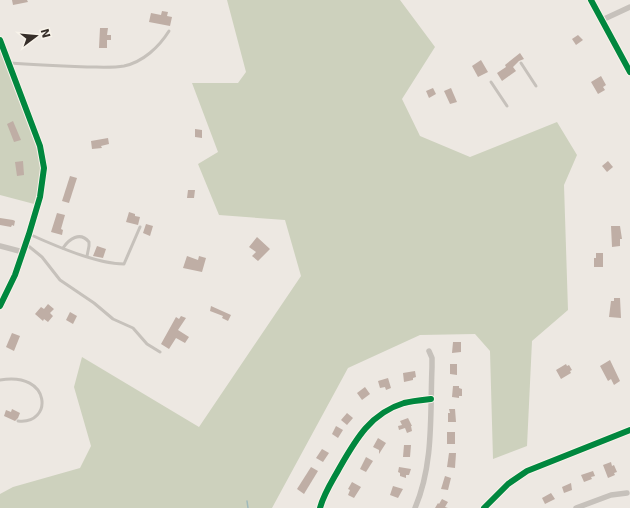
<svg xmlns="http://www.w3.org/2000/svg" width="630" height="508" font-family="'DejaVu Sans',sans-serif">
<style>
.green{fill:#cdd1bd}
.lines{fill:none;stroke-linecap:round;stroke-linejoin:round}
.stream{stroke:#a0babc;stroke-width:1.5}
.building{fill:#bfaea5}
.service{stroke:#c6c1bb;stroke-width:3}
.minor{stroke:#c6c1bb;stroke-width:5.5}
.tertiary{stroke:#c6c1bb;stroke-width:7}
.cycleway-casing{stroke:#f8f3ea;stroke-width:8}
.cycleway{stroke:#00873e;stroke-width:6}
</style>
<rect width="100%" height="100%" fill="#ede8e2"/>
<g class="green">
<path d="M227,0H400L435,47L402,99L420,136L470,157L557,122L577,155L564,185L568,310L532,341L527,446L493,459L490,351L475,334L420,335L348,368L272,508H0V494L13,487L80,468L91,446L74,387L82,357L199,427L301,276L285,220L219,215L198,164L218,152L192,83H238L246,72Z"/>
<path d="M0,40L43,157L38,205L0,195Z"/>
</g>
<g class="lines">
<path class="stream" d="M247,501L248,508"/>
</g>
<g class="building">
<path d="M12,0H27L28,2L13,5Z"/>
<path d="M162,11L168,12L167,16L172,17L170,26L149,22L151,13L161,15Z"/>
<path d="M100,28H108L107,35H111V40H107V48H99Z"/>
<path d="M578,35L583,40L576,45L572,39Z"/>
<path d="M520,53L524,59L519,61L513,67L516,71L502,81L497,73L506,67L505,65Z"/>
<path d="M481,60L488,72L478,77L472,66Z"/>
<path d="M601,76L606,85L603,87L605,90L598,94L591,82Z"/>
<path d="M433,88L436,94L429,98L426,91Z"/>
<path d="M451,88L457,102L450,104L444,91Z"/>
<path d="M13,121L21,140L14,142L7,124Z"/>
<path d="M195,129L202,130V138L195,137Z"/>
<path d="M108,138L109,144L101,146L102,148L92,149L91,141Z"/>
<path d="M23,161L24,175L17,176L15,162Z"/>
<path d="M608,161L613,167L607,172L602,166Z"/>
<path d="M70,176L77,178L69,203L62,201Z"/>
<path d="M188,190H195L194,198H187Z"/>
<path d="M129,212L135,214V216L140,217L138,225L126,222Z"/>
<path d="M57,213L65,215L61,229L63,230L62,235L51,232Z"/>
<path d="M0,218L13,220L15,221L14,226L12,225L11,227L0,225Z"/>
<path d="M146,224L153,226L150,236L143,233Z"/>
<path d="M611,226H620L622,239H620V246L612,247Z"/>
<path d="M257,237L270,249L258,261L252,256L256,252L249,247Z"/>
<path d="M97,246L106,249L103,258L93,256Z"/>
<path d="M596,253H603V267H594V258H596Z"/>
<path d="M187,256L198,260L199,256L206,258L202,272L183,268Z"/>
<path d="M614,298H620L621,318L609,317L611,301H614Z"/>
<path d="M48,304L54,309L50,313L53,316L48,322L44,319L43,321L35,314L41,307L44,309Z"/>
<path d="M211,306L231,315L228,321L222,318L223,316L210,311Z"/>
<path d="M70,312L77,316L73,324L66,320Z"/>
<path d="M181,316L186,318L178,330L189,337L185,343L176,338L169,349L161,344L176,317L179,319Z"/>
<path d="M12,333L20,336L14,351L6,347Z"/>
<path d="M453,342H461V352L452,353Z"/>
<path d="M610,360L620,381L614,385L611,379L608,381L600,366Z"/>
<path d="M450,364H457V375L450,374Z"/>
<path d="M566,364L567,366L569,365L572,370L570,371L571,373L561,379L556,370Z"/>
<path d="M415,371L416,377L413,378V380L404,382L403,373Z"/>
<path d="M388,378L391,388L386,390L385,387L380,388L378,381Z"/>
<path d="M453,386H459V388L462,389V396H459V398L452,397Z"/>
<path d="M365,387L370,394L362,400L357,393Z"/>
<path d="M12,409L20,413L18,418L15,421L4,416L6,410L11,412Z"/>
<path d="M449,409H455L456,422H448V413H450Z"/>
<path d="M347,413L353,418L347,425L341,420Z"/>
<path d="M408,418L412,426H411L412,431L407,433L405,428L399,430L398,426L402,425L400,421Z"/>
<path d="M336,426L343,430L338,438L332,434Z"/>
<rect x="447" y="432" width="8" height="12"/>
<path d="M378,438L386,443L379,454V450L373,447Z"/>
<path d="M404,445H411L410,457H403Z"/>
<path d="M322,449L329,453L323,462L316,458Z"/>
<path d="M449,453H456L455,468L447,467Z"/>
<path d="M366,457L373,461L366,472L360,469Z"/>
<path d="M611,462L612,466L614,465L617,472L614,473L615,475L608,478L603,465Z"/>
<path d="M311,467L318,471L304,494L297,489Z"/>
<path d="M399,467L411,469L409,475H406V478L400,476V473L398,472Z"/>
<path d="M593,471L595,476L591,477L592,479L584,482L581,475Z"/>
<path d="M445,476L451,478L448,490L441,489Z"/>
<path d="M352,482L361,487L354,498L348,495L350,490L348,489Z"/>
<path d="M571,483L572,490L564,493L562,487Z"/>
<path d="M393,486L403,489L398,498L390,495Z"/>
<path d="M551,493L555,499L545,504L542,498Z"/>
<path d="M442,499L448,502L445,507L448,508H435L438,503L439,504Z"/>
</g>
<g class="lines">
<g class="service">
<path d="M10,63C36,65 61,66 87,67C99,67 113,68 124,66C143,62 159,47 169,31"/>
<path d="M521,63L536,86"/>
<path d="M491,82L507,106"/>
<path d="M29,234C53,245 98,264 124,264L140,227"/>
<path d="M26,244L42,257L60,280L94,303L113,319L133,328L147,344L160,352"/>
<path d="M63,248C69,239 80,231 89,242V246L87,256"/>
<path d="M0,380C52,371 53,425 18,421"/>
</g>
<g class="minor">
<path d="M591,0L630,72"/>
<path d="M602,20L630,7"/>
<path d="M0,246L23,252"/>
<path d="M320,508C324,493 333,480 340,467C356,439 371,413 404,403C412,401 422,400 431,399"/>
<path d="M415,508C434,464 430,414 432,367V358L429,351"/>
<path d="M484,508L508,484L527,471L630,430"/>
<path d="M576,508L611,495L627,493"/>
</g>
<path class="tertiary" d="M0,40L40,146L44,168L40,197L29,234L15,275L0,306"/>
<g class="cycleway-casing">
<g id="cycleway">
<path d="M591,0L630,72"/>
<path d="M0,40L40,146L44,168L40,197L29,234L15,275L0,306"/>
<path d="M320,508C324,493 333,480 340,467C356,439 371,413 404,403C412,401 422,400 431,399"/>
<path d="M484,508L508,484L527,471L630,430"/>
</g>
</g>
<use href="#cycleway" class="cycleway"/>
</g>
<g transform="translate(36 36) rotate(74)" stroke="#f8f3ea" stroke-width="3" paint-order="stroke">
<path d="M0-3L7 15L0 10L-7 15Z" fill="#362e29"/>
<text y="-6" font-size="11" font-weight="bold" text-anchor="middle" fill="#362e29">N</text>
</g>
</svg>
